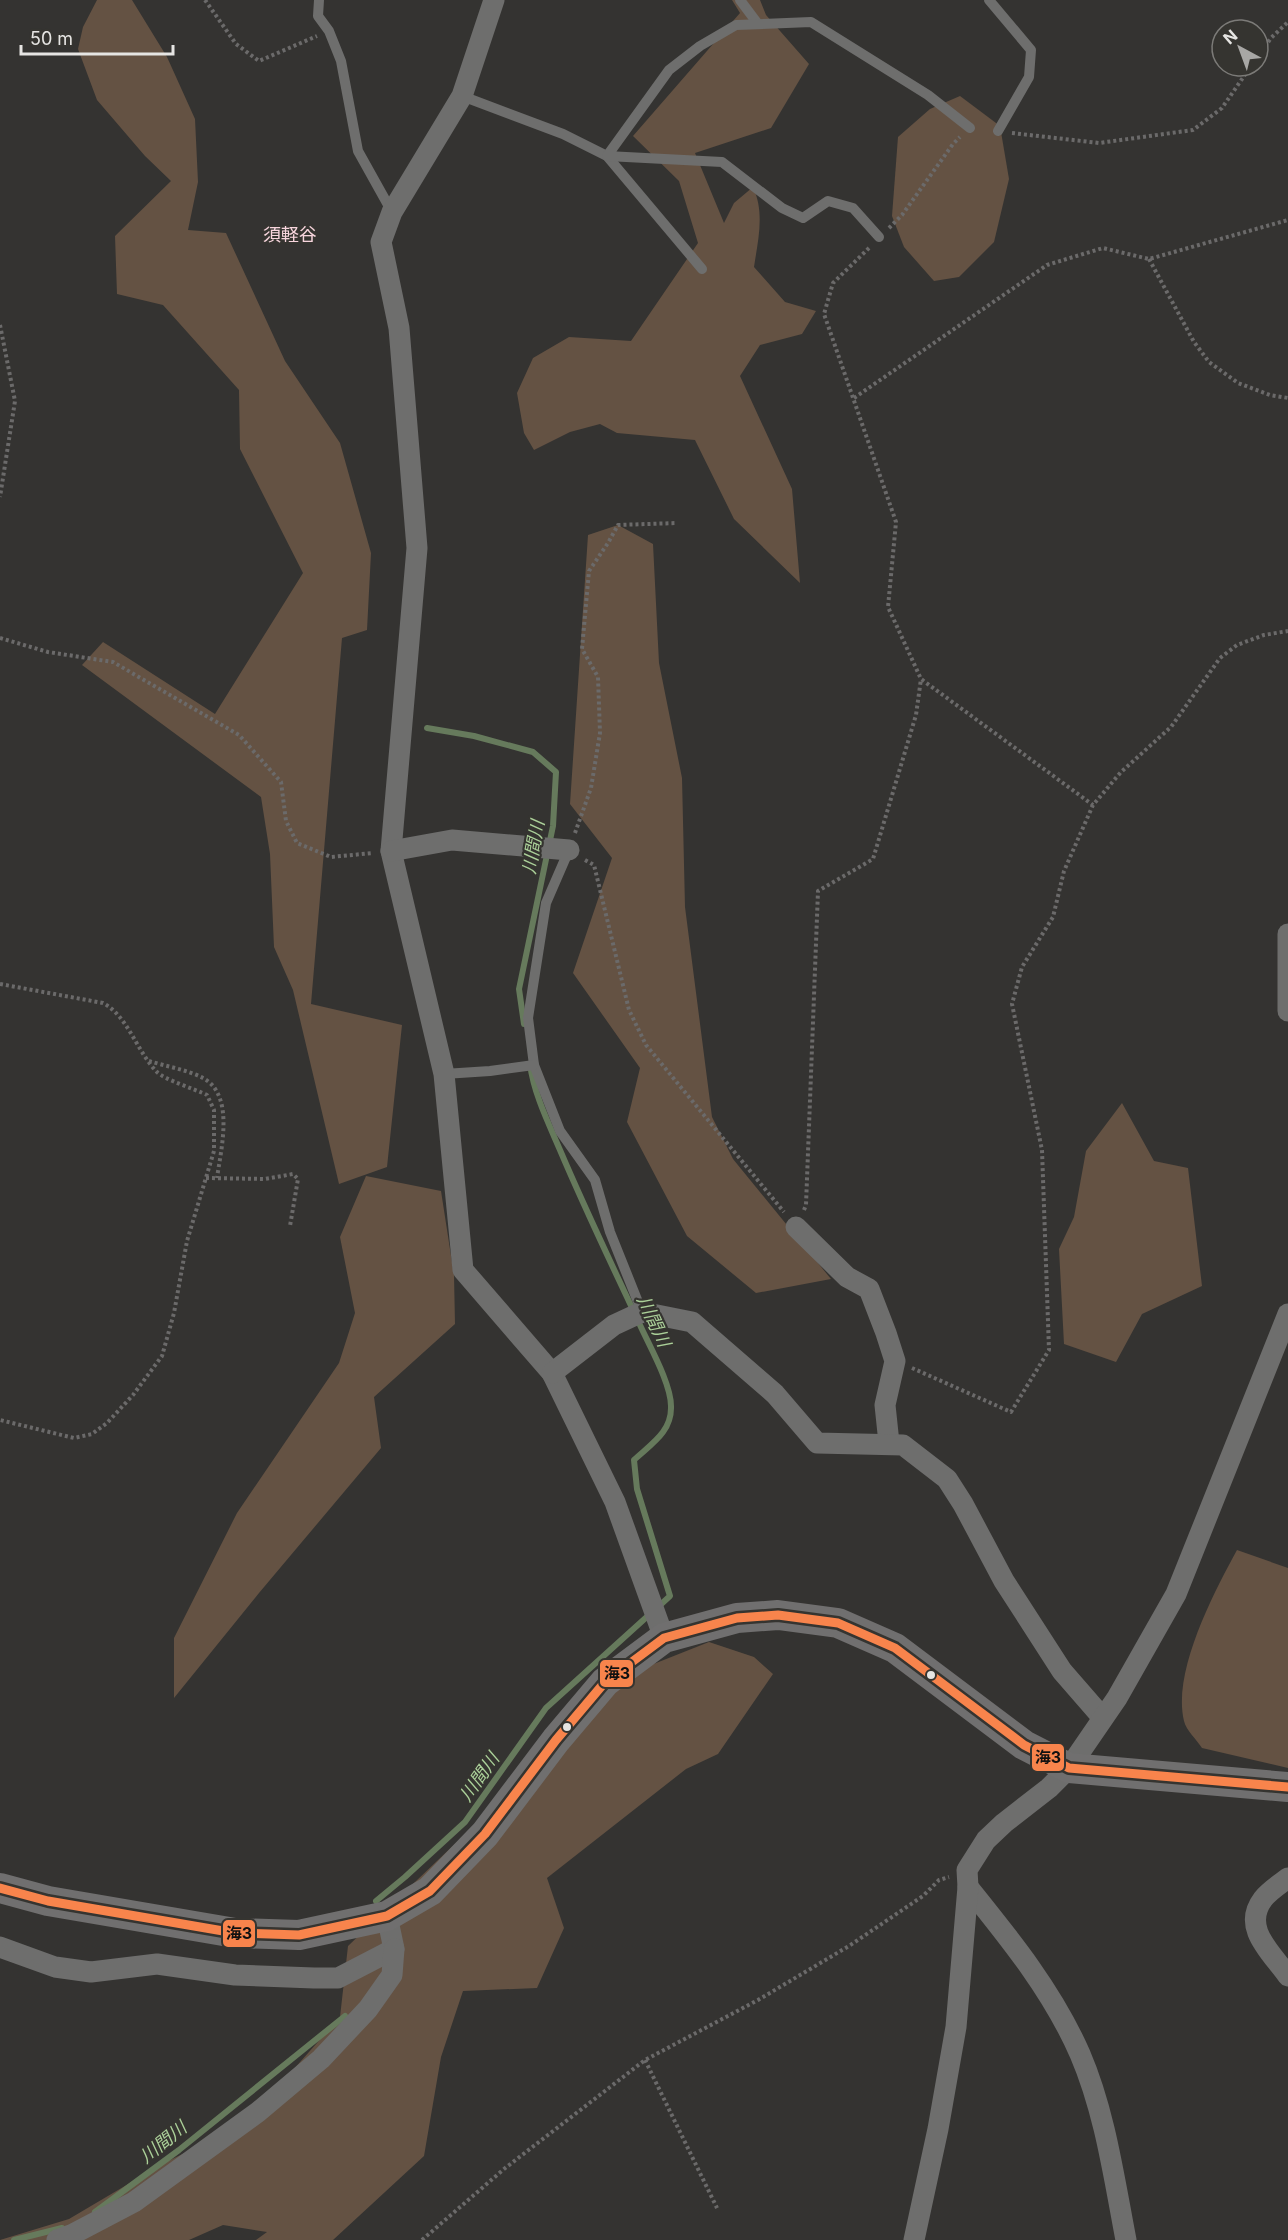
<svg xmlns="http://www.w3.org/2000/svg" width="1288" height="2240" font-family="Inter,'Noto Sans JP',sans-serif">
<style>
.green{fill:#645243}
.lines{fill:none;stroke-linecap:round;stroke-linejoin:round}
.stream{stroke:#667a5c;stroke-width:6}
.path{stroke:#6b6a6a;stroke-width:4;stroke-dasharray:3 3;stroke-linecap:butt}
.service{stroke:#6e6e6d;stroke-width:10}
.minor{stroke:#6e6e6d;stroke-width:21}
.secondary{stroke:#706f6f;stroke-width:30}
.bus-1-casing{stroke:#353430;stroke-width:14}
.bus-1{stroke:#f8844c;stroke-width:9}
.bus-dot{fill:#e6e5e3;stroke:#353430;stroke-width:2}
.labels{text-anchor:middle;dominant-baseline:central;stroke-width:4.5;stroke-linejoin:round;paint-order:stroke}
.neighbourhood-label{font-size:18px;fill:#f7d5dd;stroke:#353430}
.water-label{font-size:18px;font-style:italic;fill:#abd099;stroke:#353430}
.line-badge{stroke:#353430;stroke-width:2}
.pale-badge-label{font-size:16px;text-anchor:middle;font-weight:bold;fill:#111}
</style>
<rect width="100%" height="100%" fill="#343331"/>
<g class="green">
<path d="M97,0H132L167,57L195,119L198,182L188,230L226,233L285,361L340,443L371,553L367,630L342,638L311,1004L402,1025L387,1167L339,1184L293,990L274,947L270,854L261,797L82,665L103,642L215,714L303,573L240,449L239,390L163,305L117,294L115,236L171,181L145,156L97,100L78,49L83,27Z"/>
<path d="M732,0H760L766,15L809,64L771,128L695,153L724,223L734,203L753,187C765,213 758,240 754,267L785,302L816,311L802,334L760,345L740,376L792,489L800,583L734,519L695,440L617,433L600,424L570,432L534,450L524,433L517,393L533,358L569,337L631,341L698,243L679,181L633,136L740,13Z"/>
<path d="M960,96L1000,126L1009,179L994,242L959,277L934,281L904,247L892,216L898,137L930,109Z"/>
<path d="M618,525L653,544L659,663L682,778L685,907L712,1117L733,1159L831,1279L756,1293L687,1236L627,1122L640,1068L573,973L612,858L570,804L588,535Z"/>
<path d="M1122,1103L1154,1161L1188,1168L1202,1286L1142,1314L1116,1362L1064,1344L1059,1249L1074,1217L1086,1151Z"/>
<path d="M366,1176L441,1191L454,1275L455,1324L374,1397L381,1448L259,1593L174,1698V1638L237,1513L339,1363L355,1313L340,1237Z"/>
<path d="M1237,1550L1288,1568V1768L1202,1748C1197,1740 1186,1730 1184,1721C1172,1672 1214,1592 1237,1550Z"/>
<path d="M709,1642L754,1657L773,1674L718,1754L686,1769L547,1878L564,1928L537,1988L463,1991L441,2057L424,2156L333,2240H256L267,2232L223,2225L189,2240H0L69,2219L162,2164L246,2123L340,2017L348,1946L636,1671Z"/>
</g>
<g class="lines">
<g class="stream">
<path d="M427,728L474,736L533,752L556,772L553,826L519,989L524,1024"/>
<path d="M530,1064C534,1094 548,1122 560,1150C585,1209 613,1267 640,1325C650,1347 671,1384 671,1406C672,1432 651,1444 634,1460L637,1489L670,1596L658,1607"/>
<path d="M376,1901L405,1877L465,1822L546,1708L650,1614"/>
<path d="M95,2212L179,2150L345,2016"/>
<path d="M14,2240L62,2228"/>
</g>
<g class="path">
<path d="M205,0L236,44L259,61L317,36"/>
<path d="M1258,57L1271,38L1288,22"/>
<path d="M1012,133L1099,143L1193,130L1222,108L1251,66"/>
<path d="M889,228L902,215L953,144L960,137"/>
<path d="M869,248L833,283L824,314L896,522L888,607L921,679L1093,805"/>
<path d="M1149,259L1194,342L1209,362L1238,383L1270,395L1288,398"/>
<path d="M0,325L15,401L0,497"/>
<path d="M854,398L1047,265L1103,248L1149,259L1288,220"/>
<path d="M0,638L48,652L113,662L239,735L281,782L286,821L297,843L331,857L373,853"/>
<path d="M575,833L591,788L600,733L598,677L582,649L589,571L608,543L618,525L677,523"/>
<path d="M585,860L594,865L629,1010L646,1045L784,1212"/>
<path d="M0,984L103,1003C128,1016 137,1052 157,1072C165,1080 195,1089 207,1095L214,1110V1151L187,1241L174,1313L162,1356L133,1395L107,1423L92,1434L74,1438L0,1420"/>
<path d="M149,1061C165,1066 188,1070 203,1078C235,1095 221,1149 217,1178"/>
<path d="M206,1178L265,1179L293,1174L298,1179L290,1226"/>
<path d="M804,1210L806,1205L818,891L873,859L916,715L921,679"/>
<path d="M912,1368L1011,1412L1049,1350L1042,1150L1012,1004L1022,967L1053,917L1064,871L1093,805L1121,772L1171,727L1220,658L1237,645L1264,635L1288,631"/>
<path d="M645,2060L717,2208"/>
<path d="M422,2240L504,2169L645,2060L758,2000L849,1946L923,1896L939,1880L949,1877"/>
</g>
<g class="service">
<path d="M319,0L318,16L329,31L341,61L358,151L392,212"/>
<path d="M740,0L758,24"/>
<path d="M989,0L1031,50L1029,77L998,131"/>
<path d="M462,96L563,134L607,156L702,269"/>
<path d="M879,237L853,208L828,201L803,218L782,208L722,162L607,156L669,70L700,46L736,25L811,22L928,95L970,128"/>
<path d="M569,850L546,903L528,1018L534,1065L560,1131L595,1180L610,1232L642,1312"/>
<path d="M444,1074L490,1071L534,1065"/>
</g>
<g class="minor">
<path d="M494,0L462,96L392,212L381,242L399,328L417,548L391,851L444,1074L463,1270L552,1373L615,1502L664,1638"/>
<path d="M391,851L452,840L569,850"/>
<path d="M1288,934V1011"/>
<path d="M796,1227L847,1277L869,1289L886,1333L895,1361L885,1405L889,1443"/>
<path d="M552,1373L614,1325L642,1312L692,1322L775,1394L817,1443L903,1445L947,1479L963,1504L1004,1581L1062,1671L1102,1717"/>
<path d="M1288,1878C1280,1884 1269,1891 1263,1899C1241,1928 1272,1953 1288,1976"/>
<path d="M968,1887C1010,1939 1053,1992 1080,2054C1105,2112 1114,2178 1126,2240"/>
<path d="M0,1947L55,1967L91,1972L157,1964L235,1975L314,1978H338L394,1949L387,1916"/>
<path d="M57,2240L71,2235L134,2202L258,2112L321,2059L368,2009L392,1975L394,1949"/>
<path d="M914,2240L938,2129L956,2027L968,1887L967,1870L986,1840L1004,1823L1049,1788L1069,1768L1117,1698L1176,1594L1288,1314"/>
</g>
<path class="secondary" d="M0,1888L48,1901L235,1933L299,1935L387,1916L430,1891L485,1834L556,1740L605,1682L664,1638L737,1618L778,1615L838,1623L895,1648L1024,1745L1069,1768L1288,1787"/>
<g class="bus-1-casing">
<path id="bus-1" d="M0,1888L48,1901L235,1933L299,1935L387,1916L430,1891L485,1834L556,1740L605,1682L664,1638L737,1618L778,1615L838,1623L895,1648L1024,1745L1069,1768L1288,1787"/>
</g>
<use href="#bus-1" class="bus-1"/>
</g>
<g class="bus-dot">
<circle cx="931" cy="1675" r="5"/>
<circle cx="567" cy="1727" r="5"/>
</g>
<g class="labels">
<g class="neighbourhood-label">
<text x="290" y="234">須軽谷</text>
</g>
<g class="water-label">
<text transform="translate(533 847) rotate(-80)">川間川</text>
<text transform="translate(654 1321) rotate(65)">川間川</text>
<text transform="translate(479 1777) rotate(-55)">川間川</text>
<text transform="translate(163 2142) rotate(-39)">川間川</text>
</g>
</g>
<g class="line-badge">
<rect x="599" y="1659" width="35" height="29" rx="6" fill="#f8844c"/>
<rect x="1031" y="1743" width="34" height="29" rx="6" fill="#f8844c"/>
<rect x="222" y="1919" width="34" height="29" rx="6" fill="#f8844c"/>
</g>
<g class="pale-badge-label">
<text x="617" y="1679">海3</text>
<text x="1048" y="1763">海3</text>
<text x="239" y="1939">海3</text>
</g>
<g transform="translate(1240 48) rotate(319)"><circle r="28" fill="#353430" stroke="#7c7b78" stroke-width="1.5"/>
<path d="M0-4.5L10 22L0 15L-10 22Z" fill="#a8a7a5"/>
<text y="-9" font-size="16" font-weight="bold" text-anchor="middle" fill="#e6e5e3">N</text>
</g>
<path d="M21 45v9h152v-9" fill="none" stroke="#e6e5e3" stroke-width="3"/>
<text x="30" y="45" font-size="18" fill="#e6e5e3" stroke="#353430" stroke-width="4.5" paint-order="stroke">50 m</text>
</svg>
